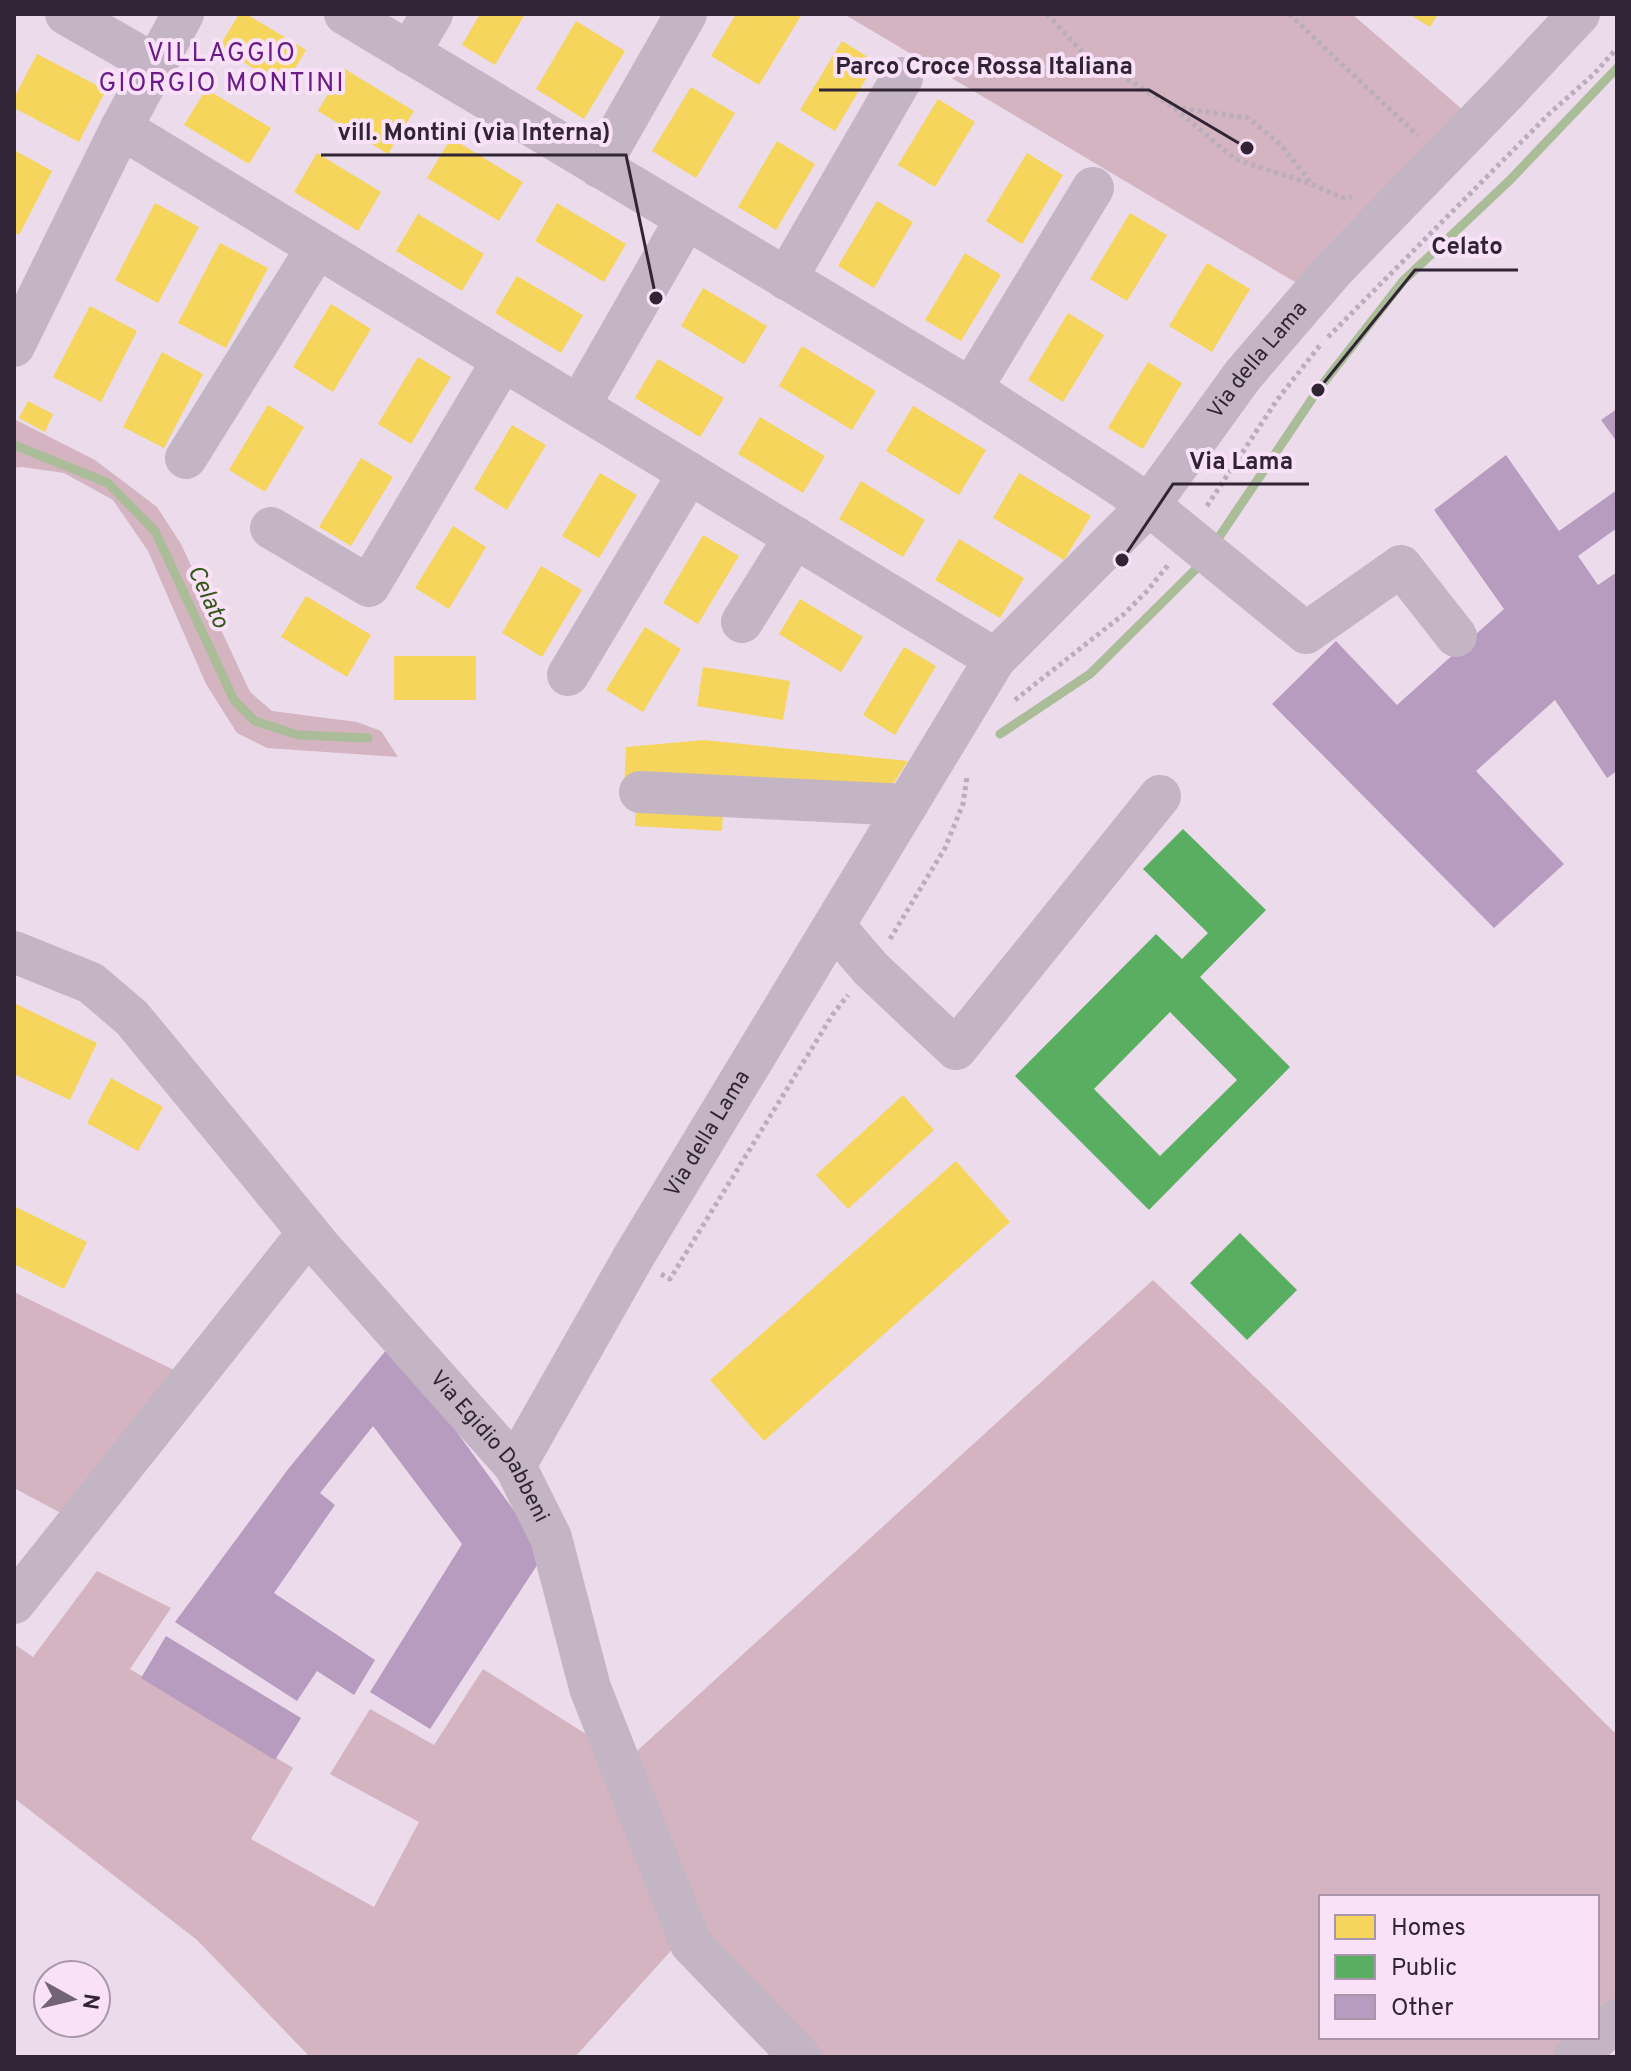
<svg xmlns="http://www.w3.org/2000/svg" width="1631" height="2071" font-family="Overpass,sans-serif">
<style>
.green{fill:#d4b4c0}
.homes{fill:#f6d55c}
.public{fill:#5aae61;fill-rule:evenodd}
.lines{fill:none;stroke-linecap:round;stroke-linejoin:round}
.stream{stroke:#abbc98;stroke-width:9}
.building{fill:#b89cc0}
.path{stroke:#bbaebc;stroke-width:5;stroke-dasharray:4 4;stroke-linecap:butt}
.minor{stroke:#c3b5c3;stroke-width:42}
.labels{text-anchor:middle;dominant-baseline:central;stroke-width:8;stroke-linejoin:round;paint-order:stroke}
.street-label{font-size:22px;fill:#312434;stroke:#f9e2f8}
.water-label{font-size:24px;font-style:italic;fill:#335619;stroke:#f9e2f8}
.quarter-label{font-size:26px;letter-spacing:2px;fill:#6a1b85;stroke:#f9e2f8}
.leader{fill:none;stroke:#312434;stroke-width:3}
.callout-dot{fill:#312434;stroke:#f9e2f8;stroke-width:3}
.callout-label{font-size:24px;text-anchor:middle;font-weight:bold;fill:#312434;stroke:#f9e2f8;stroke-width:8;stroke-linejoin:round;paint-order:stroke}
</style>
<rect width="100%" height="100%" fill="#ebdbeb"/>
<g class="green">
<path d="M844,14H1352L1463,110L1295,282Z"/>
<path d="M14,419L95,460L157,507L181,544L250,692L272,711L357,722L381,731L398,757L267,748L237,733L206,684L148,551L113,500L64,473L22,467L14,468Z"/>
<path d="M1153,1280L1285,1406L1617,1735V2002L1597,2020V1897H1321V2037H1578L1553,2057H820L713,1947L676,1865L637,1751Z"/>
<path d="M14,1292L174,1370L72,1519L14,1488Z"/>
<path d="M97,1571L171,1608L130,1669L293,1768L251,1839L374,1907L419,1822L330,1774L370,1709L434,1745L483,1669L589,1736L677,1944L575,2057H310L197,1940L14,1798V1644L33,1657Z"/>
</g>
<g class="homes">
<path d="M239,14H246L306,50L284,87L219,47Z"/>
<path d="M480,14H525L495,65L462,45Z"/>
<path d="M736,14H802L759,85L711,56Z"/>
<path d="M1409,14H1438L1430,27Z"/>
<path d="M576,21L625,51L584,119L536,89Z"/>
<path d="M842,41L876,62L835,131L800,110Z"/>
<path d="M37,54L106,90L79,142L14,108V98Z"/>
<path d="M343,68L414,111L388,154L318,111Z"/>
<path d="M691,87L735,113L696,178L652,151Z"/>
<path d="M206,89L271,128L249,164L184,125Z"/>
<path d="M938,99L975,122L935,187L898,165Z"/>
<path d="M451,138L523,182L499,221L427,178Z"/>
<path d="M777,141L815,164L776,230L738,207Z"/>
<path d="M14,150L52,171L19,235L14,232Z"/>
<path d="M317,153L381,192L358,231L294,192Z"/>
<path d="M1027,153L1063,175L1022,244L986,221Z"/>
<path d="M877,201L913,222L874,288L838,266Z"/>
<path d="M155,203L199,227L158,303L115,280Z"/>
<path d="M557,203L626,244L604,282L535,241Z"/>
<path d="M1130,213L1167,235L1127,301L1090,279Z"/>
<path d="M418,214L484,254L462,291L396,251Z"/>
<path d="M220,243L268,268L226,348L178,323Z"/>
<path d="M965,253L1001,275L961,341L925,320Z"/>
<path d="M1207,263L1250,289L1212,352L1169,326Z"/>
<path d="M517,276L583,315L561,353L495,313Z"/>
<path d="M703,288L767,326L744,364L681,326Z"/>
<path d="M331,304L371,329L333,392L293,367Z"/>
<path d="M90,306L137,331L101,402L53,377Z"/>
<path d="M1068,313L1104,335L1063,402L1028,380Z"/>
<path d="M802,346L876,391L852,430L779,386Z"/>
<path d="M162,352L203,374L164,448L123,427Z"/>
<path d="M418,357L451,377L411,444L378,424Z"/>
<path d="M658,359L724,398L700,437L635,398Z"/>
<path d="M1148,362L1182,383L1143,449L1108,428Z"/>
<path d="M28,401L53,414L45,432L19,418Z"/>
<path d="M268,405L304,427L265,492L229,470Z"/>
<path d="M913,406L986,450L959,495L886,451Z"/>
<path d="M760,417L825,456L803,493L738,454Z"/>
<path d="M512,425L546,445L507,510L474,489Z"/>
<path d="M361,458L393,477L351,546L319,527Z"/>
<path d="M600,473L637,495L599,558L562,536Z"/>
<path d="M1019,473L1091,516L1064,560L993,518Z"/>
<path d="M861,481L925,520L903,557L839,519Z"/>
<path d="M453,526L486,547L449,609L415,588Z"/>
<path d="M703,535L739,556L698,624L663,603Z"/>
<path d="M959,539L1024,578L1000,618L935,580Z"/>
<path d="M541,566L582,590L542,657L502,633Z"/>
<path d="M306,596L371,635L347,677L281,637Z"/>
<path d="M800,599L863,637L841,672L779,634Z"/>
<path d="M645,627L681,649L643,712L606,690Z"/>
<path d="M904,647L936,666L895,735L863,715Z"/>
<rect x="394" y="656" width="82" height="44"/>
<path d="M703,667L790,681L783,720L697,706Z"/>
<path d="M704,740L908,761L881,802L624,790L626,747Z"/>
<path d="M636,806L723,811L722,831L635,826Z"/>
<path d="M14,1003L97,1043L70,1100L14,1074Z"/>
<path d="M111,1078L163,1107L138,1151L87,1123Z"/>
<path d="M903,1095L934,1130L848,1209L816,1175Z"/>
<path d="M956,1161L1010,1222L764,1441L710,1380Z"/>
<path d="M14,1206L87,1242L64,1289L14,1264Z"/>
</g>
<g class="public">
<path d="M1183,829L1266,910L1200,977L1290,1067L1149,1210L1015,1076L1156,934L1182,959L1208,933L1143,869ZM1170,1012L1237,1080L1160,1156L1094,1089Z"/>
<path d="M1240,1233L1297,1290L1247,1340L1190,1283Z"/>
</g>
<g class="lines">
<g class="stream">
<path d="M14,445L108,483L155,531L234,700L255,721L298,735L368,738"/>
<path d="M1213,546L1318,390L1403,281L1510,180L1617,68"/>
<path d="M1000,734L1090,674L1203,562"/>
</g>
</g>
<g class="building">
<path d="M1617,409V442L1601,420Z"/>
<path d="M1506,455L1559,531L1617,490V528L1578,556L1598,585L1617,572V771L1607,778L1555,700L1476,771L1564,864L1494,928L1272,704L1336,641L1397,705L1504,609L1434,510Z"/>
<path d="M392,1343L545,1553L430,1729L370,1692L462,1544L373,1426L320,1493L335,1505L274,1593L375,1660L354,1695L317,1671L297,1701L175,1622L289,1468Z"/>
<path d="M166,1636L301,1718L275,1760L141,1678Z"/>
</g>
<g class="lines">
<g class="path">
<path d="M1047,14L1081,51L1173,107L1235,159L1311,184L1343,198L1352,197"/>
<path d="M1289,14L1418,136"/>
<path d="M1174,107L1248,118L1280,144L1311,183"/>
<path d="M1328,337L1549,114L1594,74L1617,48"/>
<path d="M1207,506L1277,400L1321,344"/>
<path d="M1015,700L1124,614L1147,591L1169,564"/>
<path d="M890,939L945,848L963,804L967,777"/>
<path d="M661,1274L670,1279L833,1014L848,995"/>
</g>
<g class="minor">
<path d="M66,14L155,65"/>
<path d="M345,14L971,389L1109,478L1149,505L1306,633L1401,566L1456,636"/>
<path d="M409,53L432,14"/>
<path d="M121,128L995,659"/>
<path d="M599,167L686,14"/>
<path d="M786,279L902,78"/>
<path d="M14,346L121,128L183,14"/>
<path d="M971,389L1093,188"/>
<path d="M579,406L686,219"/>
<path d="M186,458L317,248"/>
<path d="M271,528L369,586L503,360"/>
<path d="M742,622L795,537"/>
<path d="M568,675L689,473"/>
<path d="M640,792L907,805"/>
<path d="M834,926L871,969L956,1049L1160,796"/>
<path id="s1" d="M14,952L91,983L132,1018L322,1249L515,1466L551,1538L590,1688L691,1944L800,2057"/>
<path id="s2" d="M515,1466L634,1256L995,659L1149,505L1243,375L1334,269L1507,91L1579,14"/>
<path d="M14,1603L308,1233"/>
<path d="M1575,2057L1617,2020"/>
</g>
</g>
<g class="labels">
<g class="street-label">
<text stroke="none"><textPath href="#s2" startOffset="1338">Via della Lama</textPath></text>
<text stroke="none"><textPath href="#s2" startOffset="384">Via della Lama</textPath></text>
<text stroke="none"><textPath href="#s1" startOffset="696">Via Egidio Dabbeni</textPath></text>
</g>
<g class="water-label">
<text transform="translate(207 597) rotate(65)">Celato</text>
</g>
<g class="quarter-label">
<text x="222" y="54">VILLAGGIO<tspan x="222" dy="30">GIORGIO MONTINI</tspan></text>
</g>
</g>
<path class="leader" d="M1247 148L1149 90H819M656 298L626 155H321M1318 390L1415 270H1518M1122 560L1173 484H1309"/>
<g class="callout-dot">
<circle cx="1247" cy="148" r="8"/>
<circle cx="656" cy="298" r="8"/>
<circle cx="1318" cy="390" r="8"/>
<circle cx="1122" cy="560" r="8"/>
</g>
<g class="callout-label">
<text x="984" y="74">Parco Croce Rossa Italiana</text>
<text x="474" y="140">vill. Montini (via Interna)</text>
<text x="1467" y="254">Celato</text>
<text x="1241" y="469">Via Lama</text>
</g>
<rect width="1631" height="2071" fill="none" stroke="#312434" stroke-width="32"/>
<rect x="1319" y="1895" width="280" height="144" fill="#f9e2f8" stroke="#a996aa" stroke-width="2"/>
<rect x="1335" y="1915" width="40" height="24" fill="#f6d55c" stroke="#a996aa" stroke-width="2"/>
<text x="1391" y="1935" font-size="24" fill="#312434">Homes</text>
<rect x="1335" y="1955" width="40" height="24" fill="#5aae61" stroke="#a996aa" stroke-width="2"/>
<text x="1391" y="1975" font-size="24" fill="#312434">Public</text>
<rect x="1335" y="1995" width="40" height="24" fill="#b89cc0" stroke="#a996aa" stroke-width="2"/>
<text x="1391" y="2015" font-size="24" fill="#312434">Other</text>
<g transform="translate(72 1999) rotate(98)"><circle r="38" fill="#f9e2f8" stroke="#a996aa" stroke-width="2"/>
<path d="M0-6L14 30L0 20L-14 30Z" fill="#726474"/>
<text y="-12" font-size="22" font-weight="bold" text-anchor="middle" fill="#312434">N</text>
</g>
</svg>
